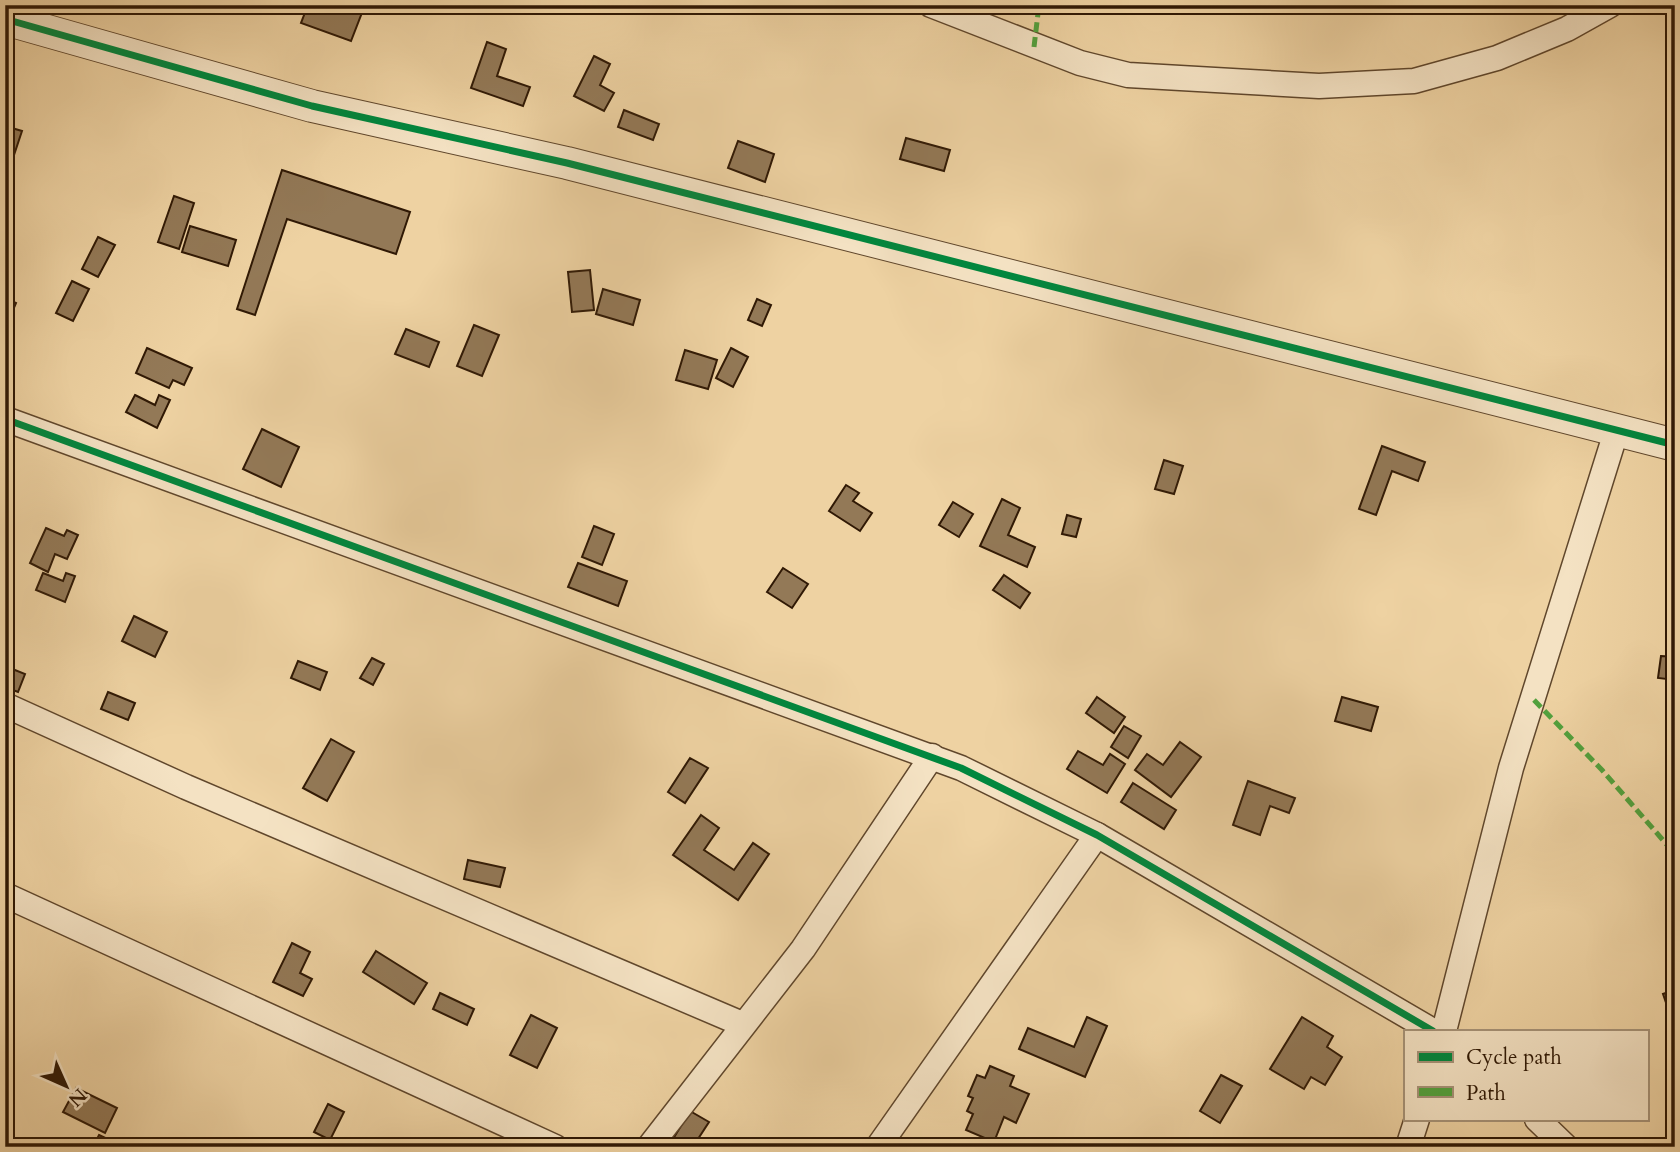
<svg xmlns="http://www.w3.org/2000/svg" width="1680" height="1152" font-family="Cardo,serif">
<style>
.building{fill:#937957;stroke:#301905;stroke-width:2}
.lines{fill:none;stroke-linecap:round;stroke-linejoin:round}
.minor-casing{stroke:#60472c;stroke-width:27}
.tertiary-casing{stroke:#60472c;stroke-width:34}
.minor{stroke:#f4e2c3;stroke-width:24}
.tertiary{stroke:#f4e2c3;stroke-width:32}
.quiet{stroke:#52a13d;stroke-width:5;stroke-dasharray:10 5;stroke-linecap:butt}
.cycleway-casing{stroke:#f4e2c3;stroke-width:11}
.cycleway{stroke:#00873e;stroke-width:7}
</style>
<rect width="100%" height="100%" fill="#eed2a2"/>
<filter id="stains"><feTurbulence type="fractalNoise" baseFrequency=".00286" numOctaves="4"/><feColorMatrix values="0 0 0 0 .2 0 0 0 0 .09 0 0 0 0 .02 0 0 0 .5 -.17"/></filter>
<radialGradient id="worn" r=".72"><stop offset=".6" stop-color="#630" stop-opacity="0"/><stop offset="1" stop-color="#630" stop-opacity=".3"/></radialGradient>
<g class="building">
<path d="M308,5H350L363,10L351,41L301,23Z"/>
<path d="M487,42L506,49L497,76L530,87L523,106L471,88Z"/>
<path d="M594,56L610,64L600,85L614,93L604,111L574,96Z"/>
<path d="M624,110L659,124L653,140L618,127Z"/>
<path d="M5,126L22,131L7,176L5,175Z"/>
<path d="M906,138L950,150L944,171L900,159Z"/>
<path d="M738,141L774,154L765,182L728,168Z"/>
<path d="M282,170L410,212L396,254L287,219L255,315L237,309Z"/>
<path d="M174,196L194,203L179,249L158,242Z"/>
<path d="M190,226L236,240L228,266L182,252Z"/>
<path d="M98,237L115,245L98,277L82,269Z"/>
<path d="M590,270L594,310L572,312L568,272Z"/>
<path d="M72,281L89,289L73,321L56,313Z"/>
<path d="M603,289L640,300L633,325L596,314Z"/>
<path d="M5,298L16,303L8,322L5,320Z"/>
<path d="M757,299L771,305L762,326L748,320Z"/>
<path d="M474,325L499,335L482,376L457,366Z"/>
<path d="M406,329L439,342L429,367L395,354Z"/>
<path d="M147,348L192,368L184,385L173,380L169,388L136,373Z"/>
<path d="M731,348L748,357L733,387L716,378Z"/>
<path d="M685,350L717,360L708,389L676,380Z"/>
<path d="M135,395L155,405L159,395L170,400L157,428L126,412Z"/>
<path d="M262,429L299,447L281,487L243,469Z"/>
<path d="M1382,446L1425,462L1418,481L1392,471L1376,515L1359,509Z"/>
<path d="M1164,460L1183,466L1174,494L1155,489Z"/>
<path d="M846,485L859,493L853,501L872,513L860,531L829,511Z"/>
<path d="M1002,499L1020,508L1008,535L1035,547L1027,567L980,546Z"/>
<path d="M953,502L973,514L959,537L939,525Z"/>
<path d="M1067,515L1081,519L1076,537L1062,534Z"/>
<path d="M594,526L614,534L602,565L582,557Z"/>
<path d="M46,528L64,536L67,530L78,535L67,559L55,554L48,572L30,563Z"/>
<path d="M578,563L627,581L618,606L568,587Z"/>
<path d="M783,568L808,584L792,608L767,592Z"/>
<path d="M43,573L63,581L66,573L75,576L65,602L36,590Z"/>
<path d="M1004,575L1030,593L1020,608L993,590Z"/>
<path d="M134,616L167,632L155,657L122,641Z"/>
<path d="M1661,656L1675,657V680L1658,678Z"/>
<path d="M372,658L384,664L373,685L360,678Z"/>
<path d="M298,661L327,672L320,690L291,678Z"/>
<path d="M5,666L25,674L18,692L5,687Z"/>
<path d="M108,692L135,703L128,720L101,709Z"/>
<path d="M1097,697L1125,717L1114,733L1086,713Z"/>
<path d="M1342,697L1378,707L1371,731L1335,721Z"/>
<path d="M1124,726L1141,736L1128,758L1111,747Z"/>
<path d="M331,739L354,752L327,801L303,788Z"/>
<path d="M1180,742L1201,757L1171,797L1135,770L1147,754L1163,765Z"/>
<path d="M1078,751L1103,765L1110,754L1125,764L1107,793L1067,769Z"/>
<path d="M690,758L708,768L685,803L668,792Z"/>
<path d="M1248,781L1295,798L1289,813L1270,806L1260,835L1233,825Z"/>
<path d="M1133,783L1176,810L1164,829L1121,802Z"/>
<path d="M701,815L719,828L704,850L734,870L753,843L769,854L738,900L673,855Z"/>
<path d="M468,860L505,868L500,887L464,879Z"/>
<path d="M292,943L310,952L300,973L312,979L303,996L273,982Z"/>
<path d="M376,951L427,983L414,1004L363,972Z"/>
<path d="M1675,990V1029L1663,994Z"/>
<path d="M440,993L474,1009L467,1025L433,1009Z"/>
<path d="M531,1015L557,1028L537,1068L510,1055Z"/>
<path d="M1087,1017L1107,1026L1085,1077L1019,1049L1028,1028L1074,1047Z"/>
<path d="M1302,1017L1333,1036L1327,1047L1342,1057L1325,1085L1311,1077L1304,1089L1270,1069Z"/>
<path d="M990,1066L1014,1076L1010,1086L1029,1094L1016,1123L1004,1117L994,1142L966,1130L973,1114L967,1111L973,1098L968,1096L977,1075L985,1078Z"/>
<path d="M1221,1075L1242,1086L1220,1123L1200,1111Z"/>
<path d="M76,1088L117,1108L105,1133L63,1112Z"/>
<path d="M328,1104L344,1112L330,1140L314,1132Z"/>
<path d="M690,1111L709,1122L698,1139L710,1147H686L673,1139Z"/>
<path d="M99,1135L124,1147H93Z"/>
</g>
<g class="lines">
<g class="minor-casing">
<g id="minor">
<path d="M931,5L1080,63L1128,75L1319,86L1414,81L1497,58L1567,29L1610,5"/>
<path d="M5,419L961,768L1097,835L1433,1031"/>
<path d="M5,705L186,787L742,1024"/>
<path d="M5,895L555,1147"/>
<path d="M1444,1031L1511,768L1616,432"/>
<path d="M1537,1119L1566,1147"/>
<path d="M649,1147L803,949L932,756"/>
<path d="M878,1147L1097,835"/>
<path d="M1408,1147L1417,1119"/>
</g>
</g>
<g class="tertiary-casing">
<path id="tertiary" d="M5,19L312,106L567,163L1675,445"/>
</g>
<use href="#minor" class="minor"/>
<use href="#tertiary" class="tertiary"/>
<g class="quiet">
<path d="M1034,47L1039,5"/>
<path d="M1534,700L1602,770L1675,854"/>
</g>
<g class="cycleway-casing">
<g id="cycleway">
<path d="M5,19L312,106L567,163L1675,445"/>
<path d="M5,419L961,768L1097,835L1433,1031"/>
</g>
</g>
<use href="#cycleway" class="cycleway"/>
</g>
<rect width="1680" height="1152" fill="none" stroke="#eed2a2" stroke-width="28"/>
<rect x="7" y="7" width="1666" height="1138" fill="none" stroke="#301905" stroke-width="3.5"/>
<rect x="14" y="14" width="1652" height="1124" fill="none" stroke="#301905" stroke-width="2"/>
<rect x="1404" y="1030" width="245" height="91" fill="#f4e2c3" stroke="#a69277" stroke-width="2"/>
<rect x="1418" y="1052" width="35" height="10" fill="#00873e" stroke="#a69277" stroke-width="2"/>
<text x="1466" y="1064" font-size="21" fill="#301905">Cycle path</text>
<rect x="1418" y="1087" width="35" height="10" fill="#52a13d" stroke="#a69277" stroke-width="2"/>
<text x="1466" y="1100" font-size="21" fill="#301905">Path</text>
<g transform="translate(66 1086) rotate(135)" stroke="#f4e2c3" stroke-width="5" paint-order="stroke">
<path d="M0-5L12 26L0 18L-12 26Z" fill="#301905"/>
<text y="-10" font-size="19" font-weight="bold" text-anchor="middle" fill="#301905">N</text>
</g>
<rect width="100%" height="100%" filter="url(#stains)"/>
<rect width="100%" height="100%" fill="url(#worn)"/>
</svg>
